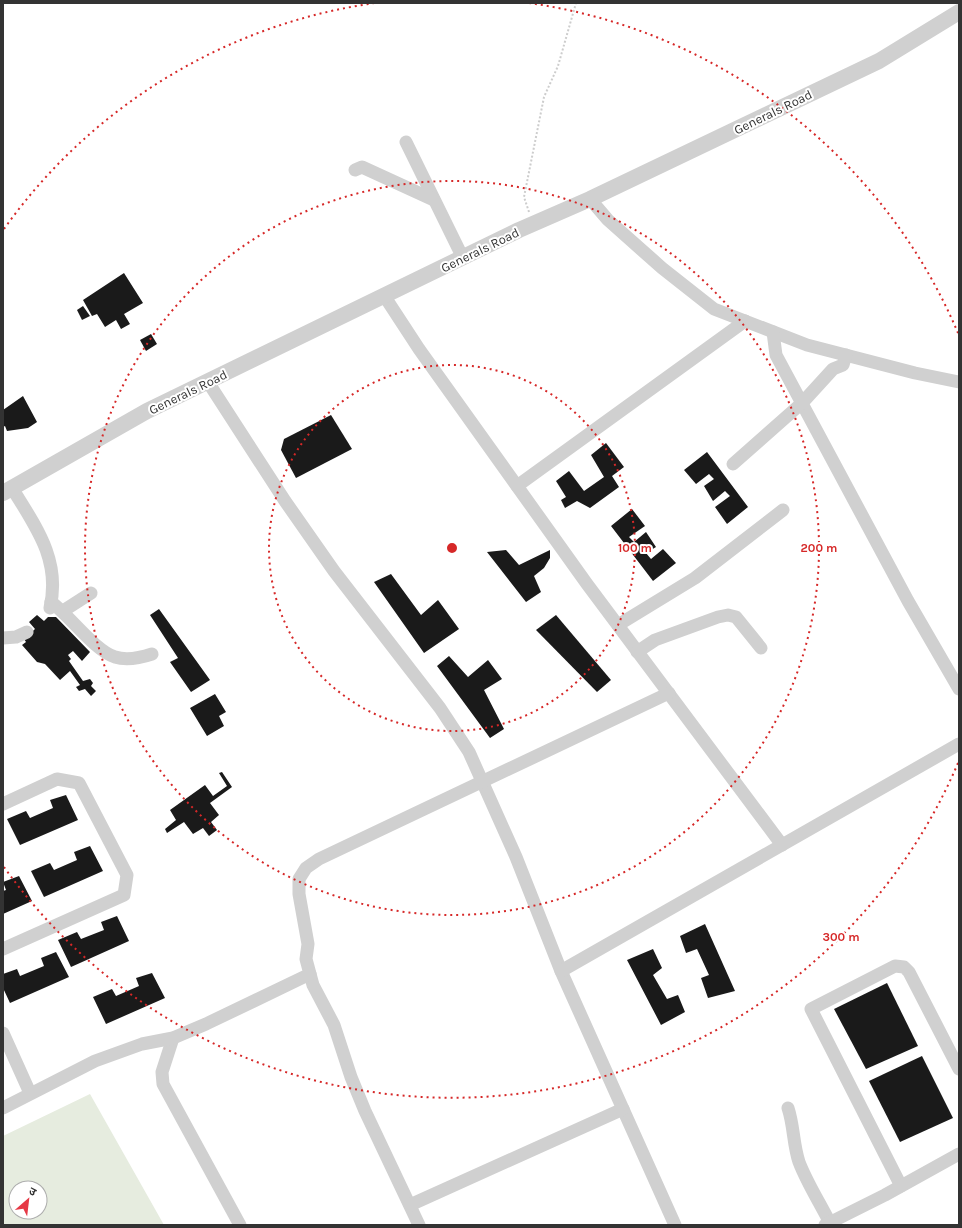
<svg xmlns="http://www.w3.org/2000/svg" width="962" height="1228" font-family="Karla,'Noto Sans Devanagari',sans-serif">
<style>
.green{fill:#e6ecdf;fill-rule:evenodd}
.building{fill:#1a1a1a}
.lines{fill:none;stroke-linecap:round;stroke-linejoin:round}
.path{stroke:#cdcdcd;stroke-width:2;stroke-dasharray:2 2;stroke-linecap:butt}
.minor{stroke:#d0d0d0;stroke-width:13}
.tertiary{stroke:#d0d0d0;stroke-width:16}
.ring{fill:none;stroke:#d62828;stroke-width:2;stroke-dasharray:2 4}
.labels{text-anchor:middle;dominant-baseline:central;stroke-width:4;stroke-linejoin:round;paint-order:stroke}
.street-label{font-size:13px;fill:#333;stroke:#fff}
.centre{fill:#d62828;stroke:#fff;stroke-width:2}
.ring-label{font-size:12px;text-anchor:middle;font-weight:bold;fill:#d62828;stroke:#fff;stroke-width:4;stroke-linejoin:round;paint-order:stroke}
</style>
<rect width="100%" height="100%" fill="#fff"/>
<path class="green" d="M90,1094L164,1225H3V1136ZM16,1188H40V1212H16Z"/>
<g class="building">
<path d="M124,273L143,303L124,314L130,324L121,329L116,320L105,327L97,314L92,316L83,300Z"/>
<path d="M83,306L90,316L82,320L77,310Z"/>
<path d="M151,334L157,344L146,351L140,340Z"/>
<path d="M23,396L37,422L28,428L7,431L5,426L3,427V410Z"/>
<path d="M331,415L352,449L296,478L281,450L284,439Z"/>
<path d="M606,443L624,467L612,476L619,487L590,508L577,501L565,508L561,500L566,497L556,481L569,471L584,491L604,477L591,455Z"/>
<path d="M707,452L748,507L727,524L715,507L730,496L725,491L713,501L704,486L714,479L709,474L696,484L684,470Z"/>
<path d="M632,509L645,526L629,537L634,542L646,532L656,547L646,553L651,559L663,549L676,563L653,581L611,526Z"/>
<path d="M506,550L519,565L550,550V558L544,568L534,576L541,592L526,602L487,552Z"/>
<path d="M391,574L421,615L438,600L459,629L424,653L374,582Z"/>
<path d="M159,609L210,680L191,692L170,662L178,658L150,615Z"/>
<path d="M37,615L44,621L48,617H56L90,652L82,661L73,651L68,655L71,659L69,661L83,681L90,679L93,683L91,686L96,691L91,696L85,689L79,691L76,687L80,685L70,671L60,680L45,664L37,662L22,645L26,642L24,639L35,629L29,622Z"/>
<path d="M556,615L611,680L597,692L536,630Z"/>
<path d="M449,656L468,677L488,660L502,679L484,690L504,729L490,738L437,666Z"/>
<path d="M215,694L226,712L219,716L224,726L207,736L190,708Z"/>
<path d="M222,772L232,787L210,803L219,815L211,822L217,830L209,836L203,828L193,834L184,822L167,833L165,829L176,820L170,810L205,785L213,796L227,786L219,773Z"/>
<path d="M66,795L78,820L20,845L7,819L26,811L30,818L53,808L50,800Z"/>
<path d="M90,846L103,871L44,897L31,871L50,863L54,870L77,860L74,852Z"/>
<path d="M19,876L32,901L3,914V891L6,890L3,882Z"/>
<path d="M117,916L129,941L71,967L58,940L77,932L81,939L104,930L101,922Z"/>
<path d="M705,924L735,991L708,998L701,978L709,975L697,949L686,953L680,936Z"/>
<path d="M653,949L662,968L653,975L667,999L678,995L685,1012L661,1025L627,960Z"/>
<path d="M56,952L69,977L10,1003L3,988V974L17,969L20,976L44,966L41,958Z"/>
<path d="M152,973L165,998L106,1024L93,997L112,989L116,996L139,986L136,978Z"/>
<path d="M887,983L918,1046L866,1069L834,1009Z"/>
<path d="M922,1056L953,1118L900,1142L869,1081Z"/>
</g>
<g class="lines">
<path class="path" d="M529,212L524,197L544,97L558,66L576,3"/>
<g class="minor">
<path d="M406,142L463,258"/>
<path d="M355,170L362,167L434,200"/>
<path d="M590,199L608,220L662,268L714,309L807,345L915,373L959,382"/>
<path d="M385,297L419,349L587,584L782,845"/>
<path d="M773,332L776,355L908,601L959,689"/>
<path d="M208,382L285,501L334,571L440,708L469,752L516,857L561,971L675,1225"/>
<path d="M733,464L802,403L833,369L843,365L846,355"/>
<path d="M517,486L745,321"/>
<path d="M12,488C36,527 61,560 50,608"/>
<path d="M51,602C70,616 95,651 115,657C127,661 140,658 152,654"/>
<path d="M63,611L91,593"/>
<path d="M618,625L695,578L783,510"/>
<path d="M3,638L16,637L27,632"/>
<path d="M637,652L655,640L718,617L728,615L736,617L761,648"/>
<path d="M3,804L57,779L79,783L127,875L124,895L3,949"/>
<path d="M561,971L959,744"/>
<path d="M310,974L313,985L334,1025L351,1077L365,1111L419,1225"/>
<path d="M3,1033L30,1093"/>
<path d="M173,1038L162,1072L163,1084L240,1225"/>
<path d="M3,1108L95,1061L142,1044L173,1038L206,1024L310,974L306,959L308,944L299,894V879L306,868L319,859L669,693"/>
<path d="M788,1108C794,1126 793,1144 799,1162C807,1183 820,1203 830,1223"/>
<path d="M901,1186L811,1009L895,966L904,967L909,972L959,1069"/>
<path d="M410,1205L623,1109"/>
<path d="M825,1225L885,1195L959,1154"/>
</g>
<path class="tertiary" d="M3,493L147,411L519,230L590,199L879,61L959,12"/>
</g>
<g class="ring">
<circle cx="452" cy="548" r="183"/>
<circle cx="452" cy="548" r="367"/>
<path d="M958 763A550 550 0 0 1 4 867M4 229A550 550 0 0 1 375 3M529 3A550 550 0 0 1 958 333"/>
</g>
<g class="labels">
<g class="street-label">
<text transform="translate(773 112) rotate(-26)">Generals Road</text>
<text transform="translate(480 250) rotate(-26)">Generals Road</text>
<text transform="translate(188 392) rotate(-26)">Generals Road</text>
</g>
</g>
<circle cx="452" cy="548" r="6" class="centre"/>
<g class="ring-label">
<text x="635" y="552">100 m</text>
<text x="819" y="552">200 m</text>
<text x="841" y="941">300 m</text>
</g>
<rect width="962" height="1228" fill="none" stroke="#333333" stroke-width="8"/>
<g transform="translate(28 1200) rotate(28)"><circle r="19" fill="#ffffff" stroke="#adadad"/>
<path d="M0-3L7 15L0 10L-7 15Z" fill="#e63946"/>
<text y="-6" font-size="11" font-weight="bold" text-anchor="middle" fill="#333333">उ</text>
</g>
</svg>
